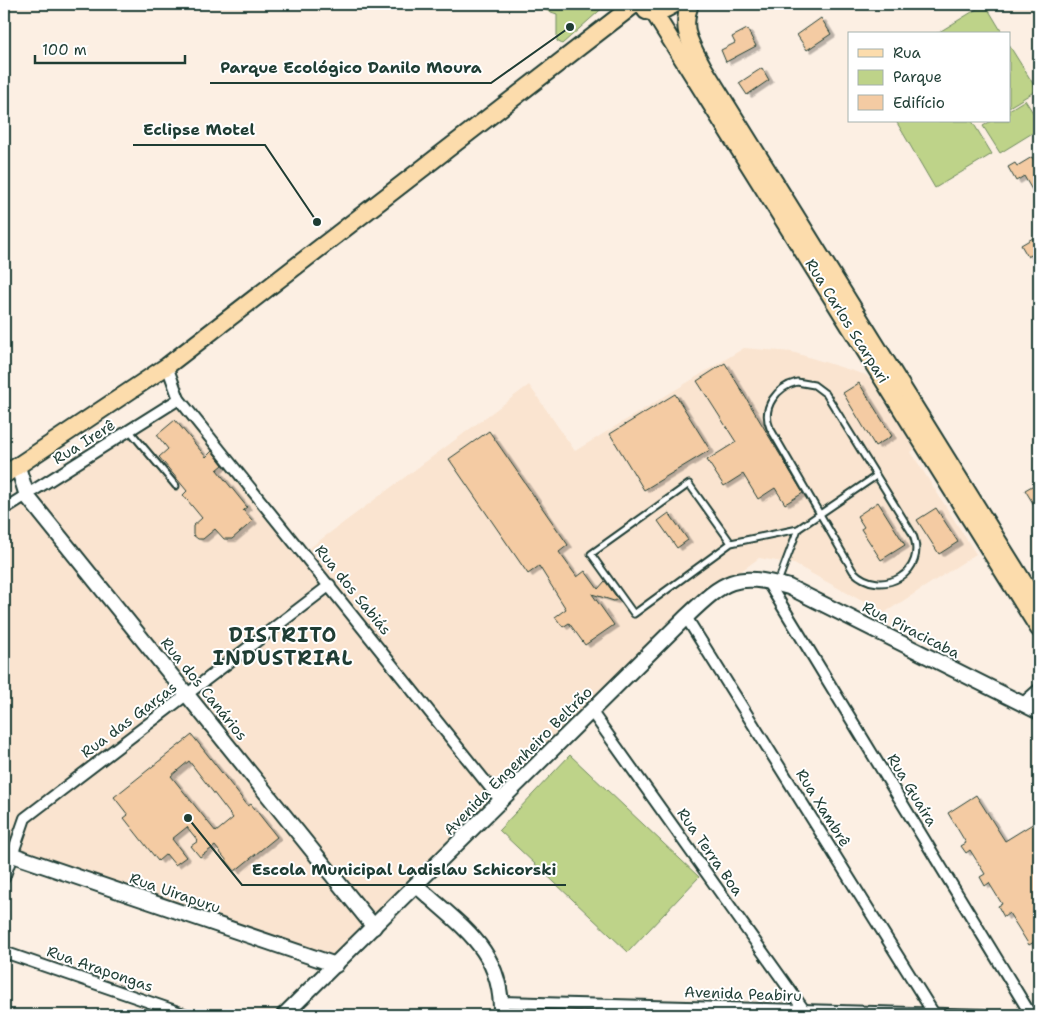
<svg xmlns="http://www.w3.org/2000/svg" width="1043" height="1019" font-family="'Shantell Sans',sans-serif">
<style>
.built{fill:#fae4d0}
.green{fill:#bed389;stroke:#6e885e}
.building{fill:#f4cba3;stroke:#1f3d34;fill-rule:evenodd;filter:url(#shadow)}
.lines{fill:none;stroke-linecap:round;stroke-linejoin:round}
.lane-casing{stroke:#1f3d34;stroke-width:9}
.street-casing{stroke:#1f3d34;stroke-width:14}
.secondary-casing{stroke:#1f3d34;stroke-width:18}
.primary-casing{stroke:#1f3d34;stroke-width:20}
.lane{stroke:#fff;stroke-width:5}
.street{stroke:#fff;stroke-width:10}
.secondary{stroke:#fff;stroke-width:14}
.primary{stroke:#fcdcac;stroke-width:16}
.labels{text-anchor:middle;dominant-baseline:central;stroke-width:4;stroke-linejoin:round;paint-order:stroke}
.street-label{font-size:15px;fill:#1f3d34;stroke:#fff}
.district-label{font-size:20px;font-weight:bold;letter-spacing:1px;fill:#1f3d34;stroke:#fff}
.leader{fill:none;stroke:#1f3d34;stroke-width:2}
.callout-dot{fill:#1f3d34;stroke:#fff;stroke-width:2}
.callout-label{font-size:16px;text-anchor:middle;font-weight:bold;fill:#1f3d34;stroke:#fff;stroke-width:4;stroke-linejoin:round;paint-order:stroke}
</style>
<defs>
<filter id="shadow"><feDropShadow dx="4.5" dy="2.5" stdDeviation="0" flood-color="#0004"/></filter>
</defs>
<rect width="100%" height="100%" fill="#fcefe3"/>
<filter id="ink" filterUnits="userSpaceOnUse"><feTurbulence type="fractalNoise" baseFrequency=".02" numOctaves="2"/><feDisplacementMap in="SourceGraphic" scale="10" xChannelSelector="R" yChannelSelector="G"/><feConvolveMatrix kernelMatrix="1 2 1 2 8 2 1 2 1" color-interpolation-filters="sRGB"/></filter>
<g filter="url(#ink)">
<path class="built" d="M744,348L792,352L866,375L927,439L911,452L976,554L884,613L794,564L759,558L713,592L336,965L4,852V509L179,399L304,552L529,385L575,451Z"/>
<g class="green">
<path d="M528,4H607L562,44L557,41V14Z"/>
<path d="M985,4L1003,34H936Z"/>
<path d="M1009,45L1037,90L1009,107Z"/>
<path d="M1025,100L1039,122V129L1000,153L983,126L991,121H1009V110Z"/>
<path d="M896,121H972L992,154L935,188Z"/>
<path d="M570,755L699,877L628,952L499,830Z"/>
</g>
<g class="building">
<path d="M821,18L831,34L807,50L797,35Z"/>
<path d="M747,29L756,46L726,62L721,50L735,43L732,37Z"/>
<path d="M762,68L769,80L747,95L739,83Z"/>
<path d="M1032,157L1039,169V202L1024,176L1016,181L1008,167L1015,163L1017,166Z"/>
<path d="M1033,238L1039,250L1028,257L1021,245Z"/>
<path d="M725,363L803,493L785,504L775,488L758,499L743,474L724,486L707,460L736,442L697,381Z"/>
<path d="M859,383L892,436L875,446L843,393Z"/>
<path d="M675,394L710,450L644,490L610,434Z"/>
<path d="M175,420L206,457L212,451L223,465L217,470L247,507L243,510L253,521L232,539H224L215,529L203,539H198L193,535V526L202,518L183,495L187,491L159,457L168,449L157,435Z"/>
<path d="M489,431L568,545L559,552L577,577L585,571L598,589L605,581L618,599L614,601L592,594L614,625L585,645L569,623L563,627L555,617L566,609L539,566L528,574L449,459Z"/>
<path d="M1039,482V513L1025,490Z"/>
<path d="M878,502L905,545L881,560L861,529L864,527L857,516Z"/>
<path d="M936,508L958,542L939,554L917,520Z"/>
<path d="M669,513L688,540L677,548L658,521Z"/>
<path d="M192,735L248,806L251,804L277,837L235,871L215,846L200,857L191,846L198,841L187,827L172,839L186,857L175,865L166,854L158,861L124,818L128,815L114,797ZM189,761L233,818L216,832L171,776Z"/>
<path d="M976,795L1005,841L1039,820V939L1029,945L1009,913L1004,917L998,906L1002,904L989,883L985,886L980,877L985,874L970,850L966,853L961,846L966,843L948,813Z"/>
</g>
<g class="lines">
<g class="lane-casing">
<g id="lane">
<path d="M797,382L814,385L826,394L912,533C930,572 881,600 853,571L770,428C761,407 777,387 797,382Z"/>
<path d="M130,431L176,486"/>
<path d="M731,543L689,484L591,554L634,614L731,543L798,529L876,476"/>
<path d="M778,582L798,529"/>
</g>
</g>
<g class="street-casing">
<g id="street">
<path d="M167,366L179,399L501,801"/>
<path d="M4,509L179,399"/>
<path d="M767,581L1031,1015"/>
<path d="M686,617L934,1014"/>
<path d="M1022,704L1039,689"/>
<path d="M591,711L804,1010"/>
<path d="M4,878L25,818L330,585"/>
<path d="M4,952L187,1015"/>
<path d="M501,1002L984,1015"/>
</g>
</g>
<g class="secondary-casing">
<g id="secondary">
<path d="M18,467L27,496L374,927"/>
<path d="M4,852L336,965"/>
<path d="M416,885C460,926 503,949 501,1015"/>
<path d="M284,1015L686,617C724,581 735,571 789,587L1039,712"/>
</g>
</g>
<g class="primary-casing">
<g id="primary">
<path d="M690,4C680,29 691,45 703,67L1039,607"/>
<path d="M646,11C658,14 665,10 675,4"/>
<path d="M654,13L1039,629"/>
<path d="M4,475L167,366L635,4"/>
</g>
</g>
<use href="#lane" class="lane"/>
<use href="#street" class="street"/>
<use href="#secondary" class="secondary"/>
<use href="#primary" class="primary"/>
</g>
</g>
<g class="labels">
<g class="street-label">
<text transform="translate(847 321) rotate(58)">Rua Carlos Scarpari</text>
<text transform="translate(84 442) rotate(-32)">Rua Irerê</text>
<text transform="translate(353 590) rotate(51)">Rua dos Sabiás</text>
<text transform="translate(911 630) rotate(27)">Rua Piracicaba</text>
<text transform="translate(204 689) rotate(51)">Rua dos Canários</text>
<text transform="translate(129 720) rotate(-37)">Rua das Garças</text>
<text transform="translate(518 761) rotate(-45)">Avenida Engenheiro Beltrão</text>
<text transform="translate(912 790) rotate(59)">Rua Guaíra</text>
<text transform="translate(823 808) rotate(58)">Rua Xambrê</text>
<text transform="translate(710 852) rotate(55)">Rua Terra Boa</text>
<text transform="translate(175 893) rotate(19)">Rua Uirapuru</text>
<text transform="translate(100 969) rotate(19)">Rua Arapongas</text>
<text transform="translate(743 994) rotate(2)">Avenida Peabiru</text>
</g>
<g class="district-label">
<text x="283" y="635">DISTRITO<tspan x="283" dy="23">INDUSTRIAL</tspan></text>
</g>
</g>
<path class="leader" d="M570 27L491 83H210M317 222L265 145H133M188 818L242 885H566"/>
<g class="callout-dot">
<circle cx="570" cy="27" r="5"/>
<circle cx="317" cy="222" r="5"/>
<circle cx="188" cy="818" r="5"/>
</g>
<g class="callout-label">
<text x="351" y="73">Parque Ecológico Danilo Moura</text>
<text x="199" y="135">Eclipse Motel</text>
<text x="404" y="875">Escola Municipal Ladislau Schicorski</text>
</g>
<rect width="1043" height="1019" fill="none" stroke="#fff" stroke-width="20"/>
<rect x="10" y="10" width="1023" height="999" fill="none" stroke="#1f3d34" stroke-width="2" filter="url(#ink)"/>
<rect x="848" y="32" width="162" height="90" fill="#ffffff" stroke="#a5b1ae"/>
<rect x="858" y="49" width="25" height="8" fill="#fcdcac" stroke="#a5b1ae"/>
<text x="893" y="58" font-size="15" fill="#1f3d34">Rua</text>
<rect x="858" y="70" width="25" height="15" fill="#bed389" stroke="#a5b1ae"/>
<text x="893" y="82" font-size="15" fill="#1f3d34">Parque</text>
<rect x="858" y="95" width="25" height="15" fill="#f4cba3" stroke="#a5b1ae"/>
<text x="893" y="108" font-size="15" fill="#1f3d34">Edifício</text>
<path d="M35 55v8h150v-8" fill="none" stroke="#1f3d34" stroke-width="2.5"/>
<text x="42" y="55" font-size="15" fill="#1f3d34" stroke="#ffffff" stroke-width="4" paint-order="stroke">100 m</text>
</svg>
